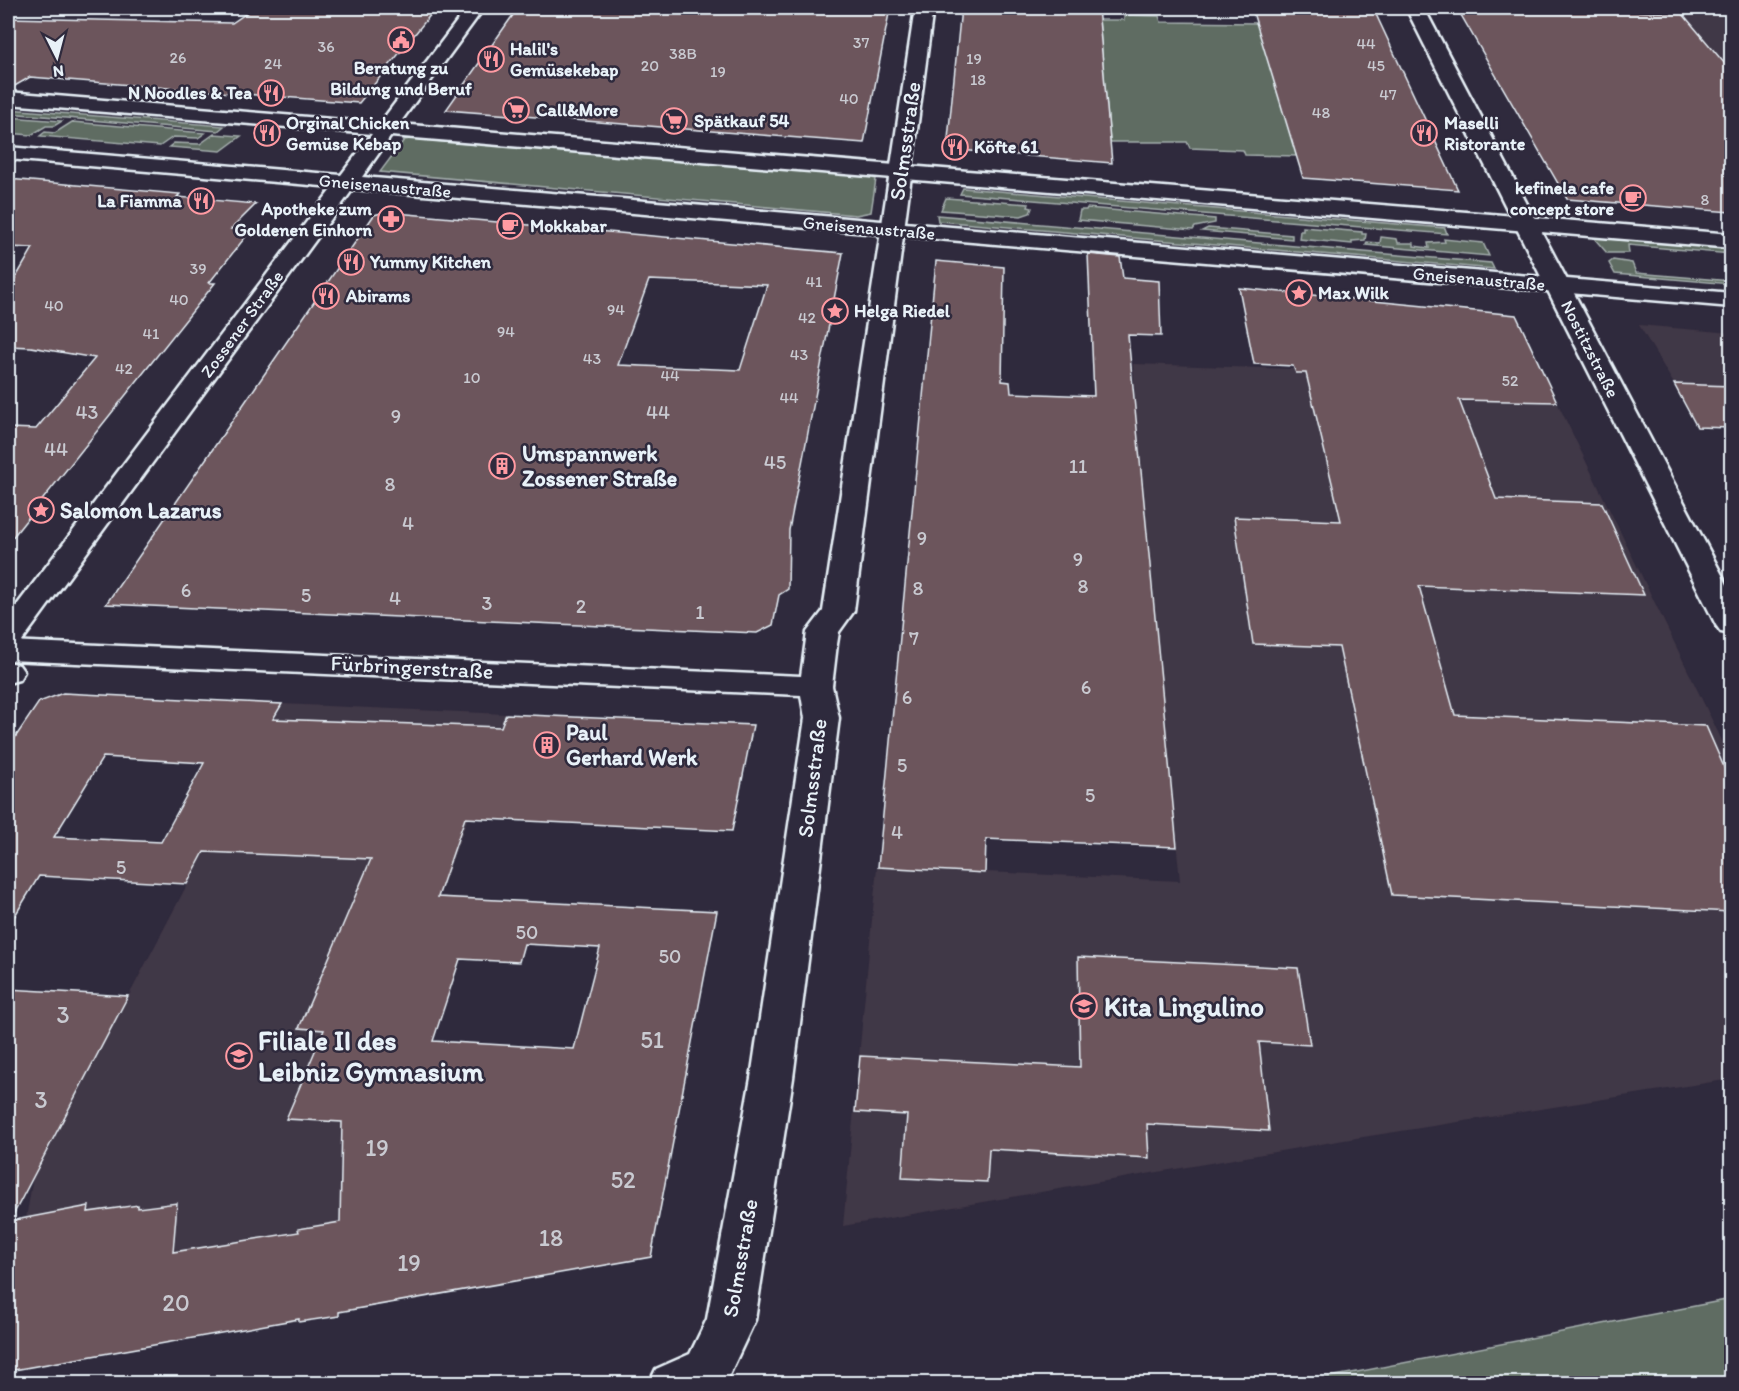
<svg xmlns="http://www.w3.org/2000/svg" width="1739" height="1391" font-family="Itim,sans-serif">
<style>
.built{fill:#413746}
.green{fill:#5f6c62;stroke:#a4aead;stroke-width:1.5}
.building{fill:#6c555c;stroke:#e8f1f8;stroke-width:1.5;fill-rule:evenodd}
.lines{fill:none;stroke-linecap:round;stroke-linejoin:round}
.street-casing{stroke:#e8f1f8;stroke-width:5}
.secondary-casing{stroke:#e8f1f8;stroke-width:5}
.street{fill:#2f2a3d;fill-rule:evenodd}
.secondary{fill:#2f2a3d;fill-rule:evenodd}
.labels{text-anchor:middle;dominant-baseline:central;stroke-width:5;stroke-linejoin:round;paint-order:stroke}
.far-number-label{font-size:16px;fill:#c9cad1}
.far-poi-label{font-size:18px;font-weight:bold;fill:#e8f1f8;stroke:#2f2a3d;text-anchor:start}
.far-street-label{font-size:18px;fill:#e8f1f8;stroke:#2f2a3d}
.number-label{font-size:20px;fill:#c9cad1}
.street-label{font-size:22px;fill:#e8f1f8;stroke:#2f2a3d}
.poi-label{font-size:22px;font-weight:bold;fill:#e8f1f8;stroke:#2f2a3d;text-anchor:start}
.near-number-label{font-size:24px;fill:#c9cad1}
.near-poi-label{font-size:27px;font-weight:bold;fill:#e8f1f8;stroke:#2f2a3d;text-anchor:start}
</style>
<rect width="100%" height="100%" fill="#2f2a3d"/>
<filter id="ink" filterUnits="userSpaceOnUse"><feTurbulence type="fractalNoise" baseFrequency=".0167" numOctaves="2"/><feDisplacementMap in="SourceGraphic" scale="12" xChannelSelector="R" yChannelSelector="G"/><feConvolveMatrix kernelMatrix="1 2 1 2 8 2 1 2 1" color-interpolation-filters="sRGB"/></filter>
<g filter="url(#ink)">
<g class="built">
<path d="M1612,8H1731V151L1719,150Z"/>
<path d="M1639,325L1731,333V386L1674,384Z"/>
<path d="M1133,364L1294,369L1296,373L1363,375L1371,399L1557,402L1731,759V1079L1344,1140L843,1226L877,867L1180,881L1138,451Z"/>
<path d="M282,704L506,714L341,1163L339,1316L273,1324L8,1371V1322L33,1178Z"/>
</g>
<g class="green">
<path d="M1124,15L1159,16L1161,22L1257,23L1298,156L1245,155L1243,150L1190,148L1187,142H1110L1099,20H1124Z"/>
<path d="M8,109L224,126L218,131L8,113Z"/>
<path d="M8,117L62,121L54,126H46L31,135L8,133Z"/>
<path d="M72,122L205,133L198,138L173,137L160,146L40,136L45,132L55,133Z"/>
<path d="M214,134L241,136L221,151L169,147L174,143L200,144Z"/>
<path d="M410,139L868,177L876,179L871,212L856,215L380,172L404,140Z"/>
<path d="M963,188L1445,228L1447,234L960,194Z"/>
<path d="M946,198L1029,204L1028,207L1032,208L1030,213L1021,216L941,210Z"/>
<path d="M1087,208L1215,219V223L1195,227L1193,230L1078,220L1080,210H1086Z"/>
<path d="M937,215L1491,263L1494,269L938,221Z"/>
<path d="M1303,227L1362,232V234H1366L1365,240L1352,241V244L1299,239L1300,231H1303Z"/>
<path d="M1208,228L1292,235V239L1202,231Z"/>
<path d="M1381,237L1397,239L1398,243H1414V246L1429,248L1428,243L1445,242L1444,239L1483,243L1489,256L1366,245L1367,242L1380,243Z"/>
<path d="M1593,237L1731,248V254L1628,245L1629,253H1607Z"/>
<path d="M1613,260L1632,263L1636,273L1731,281V284L1615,274L1609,263Z"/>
<path d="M1731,1299V1383H1296L1357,1372Z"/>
</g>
<g class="building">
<path d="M254,8H436L359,103L30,77L8,90V18L232,23Z"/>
<path d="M518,8H890L864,143L446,110Z"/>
<path d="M961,8H1098L1112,163L947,149Z"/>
<path d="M1325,8H1373L1458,190L1303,178L1252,9L1327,11Z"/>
<path d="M1457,8H1590L1592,10L1682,13L1731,71V212L1567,199Z"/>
<path d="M8,179L180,194L177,197L256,204L231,229L251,230L209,283H215L8,543V428L36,429L95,358L31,347L8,346V291L33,248L8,247Z"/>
<path d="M385,212L843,253L789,530L788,589L779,595L773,625L757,633L106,604L374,215ZM649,280L767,285L740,370L618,365Z"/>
<path d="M1088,254L1120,257L1123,278L1159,281L1161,336L1128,335L1177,847L986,839L985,873L878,867L936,261L1004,267L1002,381L1010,382L1011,393L1094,396Z"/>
<path d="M1239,288L1516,315L1557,402L1459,400L1496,499L1602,503L1644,595L1419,586L1455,715L1706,726L1731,783V912L1392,895L1339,647L1253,644L1234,517L1341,521L1306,373H1296L1293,366L1254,364Z"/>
<path d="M1674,384L1731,386V428L1697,427Z"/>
<path d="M63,693L282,704L273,719L501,727L506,714L753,725L732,831L465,818L438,897L717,911L651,1257L339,1312V1316L299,1322V1319L8,1371V989L128,996L10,1221L89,1206L88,1212L138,1205V1208L177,1203L173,1252L299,1232L298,1229L340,1222L342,1122L286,1119L324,1030L299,1028L371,859L204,852L187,884L39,876L8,927V748L39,702ZM103,757L204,763L161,842L54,837ZM524,944L600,948L574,1049L433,1041L460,959L519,962Z"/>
<path d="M1078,957L1298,968L1310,1045L1259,1042L1269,1131L1147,1124L1149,1158L989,1149L987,1182L902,1178L907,1115L855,1112L860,1056L1080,1067Z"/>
</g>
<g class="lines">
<g class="street-casing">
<g id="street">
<path d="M915,8H933L854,611L839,632L837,644L832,686L839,718L793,1078L755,1320L725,1384H649L656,1369L690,1354L707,1319L751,1078L805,718L801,695L8,660V641L801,676L807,632L823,611Z"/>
<path d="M1406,8H1424L1732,594V634L1721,632L1716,625Z"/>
</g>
</g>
<g class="secondary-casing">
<g id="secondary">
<path d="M467,8H484L399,124L1732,234V248L391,136L362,177L1732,293V307L353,189L19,645L8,647V617L333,187L8,159V147L341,175L372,134L8,104V92L380,123Z"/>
<path d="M8,662L19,665L24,672L19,680L8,683Z"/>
</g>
</g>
<use href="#street" class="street"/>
<use href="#secondary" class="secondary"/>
</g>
</g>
<defs>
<g id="civic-ring" transform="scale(1.35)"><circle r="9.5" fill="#2f2a3d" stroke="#ff9aa2" stroke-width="1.5"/><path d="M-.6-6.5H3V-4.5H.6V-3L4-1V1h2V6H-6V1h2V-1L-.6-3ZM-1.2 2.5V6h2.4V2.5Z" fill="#ff9aa2"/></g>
<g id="restaurant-ring" transform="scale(1.35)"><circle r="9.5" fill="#2f2a3d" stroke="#ff9aa2" stroke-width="1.5"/><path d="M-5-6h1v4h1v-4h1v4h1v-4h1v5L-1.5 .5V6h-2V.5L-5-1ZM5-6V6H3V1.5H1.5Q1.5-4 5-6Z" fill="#ff9aa2"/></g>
<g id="supermarket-ring" transform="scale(1.35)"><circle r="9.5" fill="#2f2a3d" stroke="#ff9aa2" stroke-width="1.5"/><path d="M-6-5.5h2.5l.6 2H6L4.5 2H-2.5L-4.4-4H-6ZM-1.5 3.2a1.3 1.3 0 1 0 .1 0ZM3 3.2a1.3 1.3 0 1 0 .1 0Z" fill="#ff9aa2"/></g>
<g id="cafe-ring" transform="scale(1.35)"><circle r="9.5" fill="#2f2a3d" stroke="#ff9aa2" stroke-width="1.5"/><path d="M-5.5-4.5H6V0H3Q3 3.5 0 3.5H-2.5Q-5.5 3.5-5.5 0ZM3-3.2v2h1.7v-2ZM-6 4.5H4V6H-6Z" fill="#ff9aa2"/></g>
<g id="pharmacy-ring" transform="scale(1.35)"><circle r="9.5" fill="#2f2a3d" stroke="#ff9aa2" stroke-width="1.5"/><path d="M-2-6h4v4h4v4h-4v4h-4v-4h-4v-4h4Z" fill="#ff9aa2"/></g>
<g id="sight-ring" transform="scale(1.35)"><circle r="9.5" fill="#2f2a3d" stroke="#ff9aa2" stroke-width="1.5"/><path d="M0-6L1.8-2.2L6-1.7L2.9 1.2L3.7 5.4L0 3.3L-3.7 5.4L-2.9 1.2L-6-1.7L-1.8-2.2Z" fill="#ff9aa2"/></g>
<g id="building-ring" transform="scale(1.35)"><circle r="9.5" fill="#2f2a3d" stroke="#ff9aa2" stroke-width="1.5"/><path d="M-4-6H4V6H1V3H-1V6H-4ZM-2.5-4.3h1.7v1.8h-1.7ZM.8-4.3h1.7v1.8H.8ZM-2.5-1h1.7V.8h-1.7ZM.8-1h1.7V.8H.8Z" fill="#ff9aa2"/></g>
<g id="school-ring" transform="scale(1.35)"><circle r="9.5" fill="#2f2a3d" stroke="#ff9aa2" stroke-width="1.5"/><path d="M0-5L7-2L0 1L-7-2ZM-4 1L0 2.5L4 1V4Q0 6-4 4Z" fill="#ff9aa2"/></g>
</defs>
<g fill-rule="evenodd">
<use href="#civic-ring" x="401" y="40"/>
<use href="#restaurant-ring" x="491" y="59"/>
<use href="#restaurant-ring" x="271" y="93"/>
<use href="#supermarket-ring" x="516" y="110"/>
<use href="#supermarket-ring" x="674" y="121"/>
<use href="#restaurant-ring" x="267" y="133"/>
<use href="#restaurant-ring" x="1424" y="133"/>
<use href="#restaurant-ring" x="955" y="147"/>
<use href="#cafe-ring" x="1633" y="198"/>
<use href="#restaurant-ring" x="201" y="201"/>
<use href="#pharmacy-ring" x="391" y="219"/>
<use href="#cafe-ring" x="510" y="226"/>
<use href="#restaurant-ring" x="351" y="262"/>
<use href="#sight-ring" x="1299" y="293"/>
<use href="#restaurant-ring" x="326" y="296"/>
<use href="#sight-ring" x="835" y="311"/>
<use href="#building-ring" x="502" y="466"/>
<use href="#sight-ring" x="41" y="510"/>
<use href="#building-ring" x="547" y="745"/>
<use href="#school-ring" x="1084" y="1006"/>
<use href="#school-ring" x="239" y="1056"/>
</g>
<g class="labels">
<g class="far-number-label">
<text x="861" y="42">37</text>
<text x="1366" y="43">44</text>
<text x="326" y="46">36</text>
<text x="683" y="53">38B</text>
<text x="178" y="57">26</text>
<text x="974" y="58">19</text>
<text x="273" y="63">24</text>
<text x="650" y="65">20</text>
<text x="1376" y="65">45</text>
<text x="718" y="71">19</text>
<text x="978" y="79">18</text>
<text x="1388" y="94">47</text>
<text x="849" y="98">40</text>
<text x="1321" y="112">48</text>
<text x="1705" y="199">8</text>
<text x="198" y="268">39</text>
<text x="814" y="281">41</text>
<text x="179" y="299">40</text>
<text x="54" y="305">40</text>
<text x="616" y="309">94</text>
<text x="807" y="317">42</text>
<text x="506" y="331">94</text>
<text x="151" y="333">41</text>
<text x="799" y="354">43</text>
<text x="592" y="358">43</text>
<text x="124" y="368">42</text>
<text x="670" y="375">44</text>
<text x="472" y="377">10</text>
<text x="1510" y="380">52</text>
<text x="789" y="397">44</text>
</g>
<g class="far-poi-label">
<text x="510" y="49">Halil's<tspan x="510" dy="21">Gemüsekebap</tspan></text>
<text x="401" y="68" text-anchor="middle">Beratung zu<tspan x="401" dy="21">Bildung und Beruf</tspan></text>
<text x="252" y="93" text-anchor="end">N Noodles &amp; Tea</text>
<text x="536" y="110">Call&amp;More</text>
<text x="694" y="121">Spätkauf 54</text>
<text x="286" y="123">Orginal Chicken<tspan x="286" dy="21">Gemüse Kebap</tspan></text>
<text x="1444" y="123">Maselli<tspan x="1444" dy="21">Ristorante</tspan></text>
<text x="974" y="147">Köfte 61</text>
<text x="1614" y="188" text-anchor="end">kefinela cafe<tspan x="1614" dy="21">concept store</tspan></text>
<text x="182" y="201" text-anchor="end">La Fiamma</text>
<text x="372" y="209" text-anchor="end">Apotheke zum<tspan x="372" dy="21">Goldenen Einhorn</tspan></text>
<text x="530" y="226">Mokkabar</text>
<text x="370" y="262">Yummy Kitchen</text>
<text x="1318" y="293">Max Wilk</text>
<text x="346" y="296">Abirams</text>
<text x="854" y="311">Helga Riedel</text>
</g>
<g class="far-street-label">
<text transform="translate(385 186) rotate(5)">Gneisenaustraße</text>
<text transform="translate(869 228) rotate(5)">Gneisenaustraße</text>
<text transform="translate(1479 279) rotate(5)">Gneisenaustraße</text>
<text transform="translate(242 324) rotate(-54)">Zossener Straße</text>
<text transform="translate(1590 349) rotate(63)">Nostitzstraße</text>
</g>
<g class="number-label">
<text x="87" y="412">43</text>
<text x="658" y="412">44</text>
<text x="396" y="416">9</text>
<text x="56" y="449">44</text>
<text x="775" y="462">45</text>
<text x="1078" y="466">11</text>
<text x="390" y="484">8</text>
<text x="408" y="523">4</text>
<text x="922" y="538">9</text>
<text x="1078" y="559">9</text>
<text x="1083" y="586">8</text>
<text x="918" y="588">8</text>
<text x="186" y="590">6</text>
<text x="306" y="595">5</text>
<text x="395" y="598">4</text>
<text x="487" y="603">3</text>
<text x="581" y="606">2</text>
<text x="700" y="612">1</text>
<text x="914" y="638">7</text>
<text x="1086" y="687">6</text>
<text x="907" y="697">6</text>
<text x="902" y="765">5</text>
<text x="1090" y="795">5</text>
<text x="897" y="832">4</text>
<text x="121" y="867">5</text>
<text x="527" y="932">50</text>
<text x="670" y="956">50</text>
</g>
<g class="street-label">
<text transform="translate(905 141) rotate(-82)">Solmsstraße</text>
<text transform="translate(412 667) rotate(3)">Fürbringerstraße</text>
<text transform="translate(812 778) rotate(-83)">Solmsstraße</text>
<text transform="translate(740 1258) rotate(-80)">Solmsstraße</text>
</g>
<g class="poi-label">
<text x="522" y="453">Umspannwerk<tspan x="522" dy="25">Zossener Straße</tspan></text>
<text x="60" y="510">Salomon Lazarus</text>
<text x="566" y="732">Paul<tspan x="566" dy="25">Gerhard Werk</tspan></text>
</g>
<g class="near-number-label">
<text x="63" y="1014">3</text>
<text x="652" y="1039">51</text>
<text x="41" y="1099">3</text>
<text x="377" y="1147">19</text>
<text x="623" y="1179">52</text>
<text x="551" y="1237">18</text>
<text x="409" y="1262">19</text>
<text x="176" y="1302">20</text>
</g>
<g class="near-poi-label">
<text x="1104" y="1006">Kita Lingulino</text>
<text x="258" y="1040">Filiale II des<tspan x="258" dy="31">Leibniz Gymnasium</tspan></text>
</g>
</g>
<rect width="1739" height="1391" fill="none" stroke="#2f2a3d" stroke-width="30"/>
<rect x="15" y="15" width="1709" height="1361" fill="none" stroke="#e8f1f8" stroke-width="2" filter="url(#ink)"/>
<g transform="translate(57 57) rotate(174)" stroke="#2f2a3d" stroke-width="4.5" paint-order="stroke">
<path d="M0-4.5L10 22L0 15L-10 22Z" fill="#e8f1f8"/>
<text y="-9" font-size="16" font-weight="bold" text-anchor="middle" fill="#e8f1f8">N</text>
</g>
</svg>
